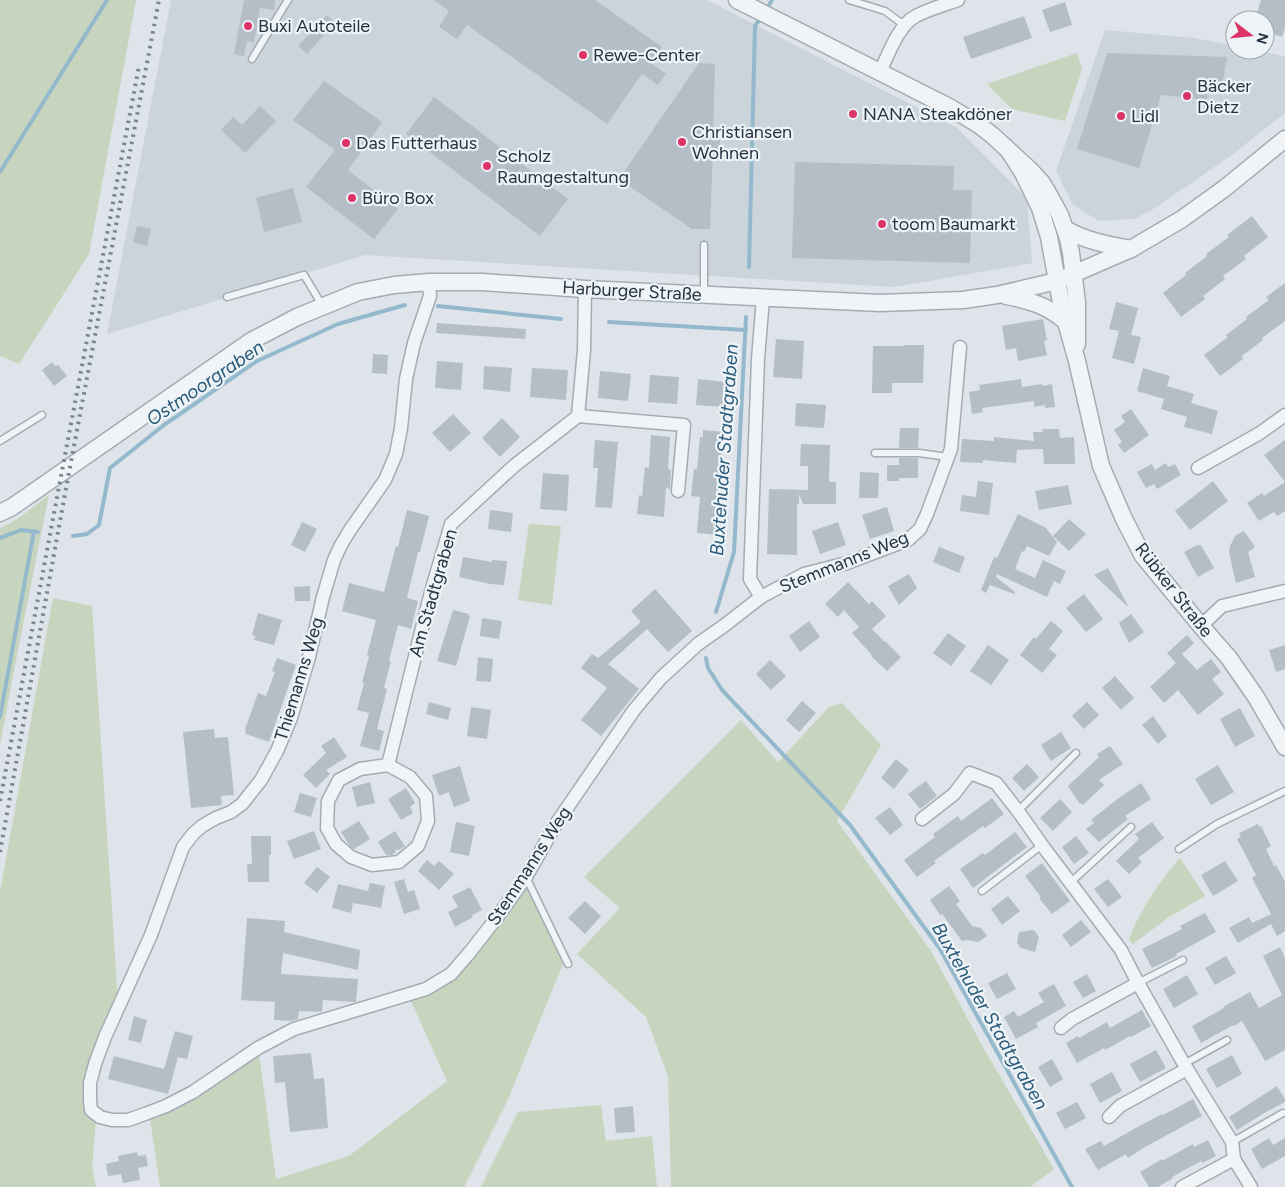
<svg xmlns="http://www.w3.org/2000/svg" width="1285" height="1187" font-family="Figtree,sans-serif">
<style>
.built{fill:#cbd3db}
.green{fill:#c7d4be}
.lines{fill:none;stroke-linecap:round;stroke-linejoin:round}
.stream{stroke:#94b9cd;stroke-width:4}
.building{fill:#b4bec7}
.service-casing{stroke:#a3acb4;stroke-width:9}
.minor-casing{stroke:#a3acb4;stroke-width:15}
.tertiary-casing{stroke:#a3acb4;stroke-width:19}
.service{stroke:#f1f4f7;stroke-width:6}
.minor{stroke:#f1f4f7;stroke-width:12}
.tertiary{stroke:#f1f4f7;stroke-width:16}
.rail{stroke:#758694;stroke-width:4;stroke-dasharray:2.5 5;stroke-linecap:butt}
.poi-dot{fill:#dd3468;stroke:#edf3f6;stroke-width:2}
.labels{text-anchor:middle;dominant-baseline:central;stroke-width:4.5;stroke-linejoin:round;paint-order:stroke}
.poi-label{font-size:18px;fill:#253442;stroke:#edf3f6;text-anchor:start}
.street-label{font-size:18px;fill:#253442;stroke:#edf3f6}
.water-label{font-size:19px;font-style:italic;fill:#2b5b7a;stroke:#edf3f6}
</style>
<rect width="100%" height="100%" fill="#dee4e9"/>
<g class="built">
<path d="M171,0H707L957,128L1027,199L1032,263L894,287L365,255L107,334Z"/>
<path d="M1105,30L1194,38L1235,46V50H1253L1285,56V113L1229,157L1155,208L1134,219L1099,221L1073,205L1056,171Z"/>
</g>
<g class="green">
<path d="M0,0H136L89,254L19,364L0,356Z"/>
<path d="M1077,53L1082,69L1065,121L1012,109L987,84Z"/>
<path d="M49,495L18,650L0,745V528L16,520Z"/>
<path d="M529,524L561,526L552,605L518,600Z"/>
<path d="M53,598L92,606L118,1001L91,1061L96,1121L92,1167L96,1187H0V892Z"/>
<path d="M842,703L881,745L837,821L931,951L983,1047L1054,1169L1030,1187H671L668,1076L646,1017L577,954L620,908L584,877L741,720L778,762L829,707Z"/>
<path d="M1180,858L1205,896L1169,917L1133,944L1129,940C1138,913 1161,879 1180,858Z"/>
<path d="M525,882L563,964L508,1099L464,1187H160L150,1118L259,1054L276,1179L349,1156L447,1081L410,999L428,993Z"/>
<path d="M601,1105L606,1141L652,1136L657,1187H481L518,1112Z"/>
</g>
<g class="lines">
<g class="stream">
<path d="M766,10L772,0"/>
<path d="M0,172L107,0"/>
<path d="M749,267L755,26L762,16"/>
<path d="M438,306L561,319"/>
<path d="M609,322L746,330"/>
<path d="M73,536L87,534L99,525L110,468L164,425L257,361L338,324L405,305"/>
<path d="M0,538L21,530L38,532"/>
<path d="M716,612L734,552L746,317"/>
<path d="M706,658L708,668L722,690L850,825L940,949L1072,1187"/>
<path d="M0,717L34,531"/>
</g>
</g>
<g class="building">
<path d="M244,0H275L274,10L260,8L254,43L247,41L244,56L234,54Z"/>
<path d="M434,0H595L662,47L651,63L666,74L658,85L642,74L607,124L467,25L457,39L439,27L449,11Z"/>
<path d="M1261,0H1285V28L1282,37L1265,31V20H1255Z"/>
<path d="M1065,2L1072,25L1050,32L1042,10Z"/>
<path d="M327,15L335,23L307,54L298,46Z"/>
<path d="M1024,16L1032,38L971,59L963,37Z"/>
<path d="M1107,53L1227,57L1222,87H1207V100L1161,95L1139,168L1077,149Z"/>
<path d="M699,63L715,64L713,135H720V149H713L710,229H692L623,182L624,172Z"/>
<path d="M324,81L382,122L348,170L398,209L374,239L306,187L335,150L293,120Z"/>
<path d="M434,97L568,199L540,236L406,134Z"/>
<path d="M260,106L276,121L245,153L221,130L233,117L242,125Z"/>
<path d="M795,162L954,166L953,190H972L970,263L792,258Z"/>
<path d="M293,188L302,222L264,232L256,198Z"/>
<path d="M1252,216L1268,237L1244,256L1246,259L1223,276L1225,279L1203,296L1205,299L1181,317L1163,293L1186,275L1185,273L1207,256L1206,254L1229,237L1227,235Z"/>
<path d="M137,226L151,229L147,246L133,242Z"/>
<path d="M1285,283V321L1262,338L1263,340L1242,356L1243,359L1220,376L1204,355L1228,337L1226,335L1247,319L1246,317L1269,300L1266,297Z"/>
<path d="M1116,302L1138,308L1131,335L1141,337L1134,364L1112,358L1119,331L1109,329Z"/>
<path d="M1043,319L1047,340L1044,341L1047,355L1018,361L1016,348L1006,350L1002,326Z"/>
<path d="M437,323L526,329L525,339L436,333Z"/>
<path d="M776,339L804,341L802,379L773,377Z"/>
<path d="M904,345H924L923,383H892V393H872L873,346H904Z"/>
<path d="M373,354L388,355L387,374L372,373Z"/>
<path d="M437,361L463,363L461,390L435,388Z"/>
<path d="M52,362L55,366L58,365L67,376L54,386L42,370Z"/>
<path d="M484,366L512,368L510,392L483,389Z"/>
<path d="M532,368L568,370L566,400L530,397Z"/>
<path d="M1143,368L1170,376L1167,386L1194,394L1191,403L1218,411L1212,434L1184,427L1187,417L1161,409L1164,399L1137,391Z"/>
<path d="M600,371L631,374L628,401L598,398Z"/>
<path d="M650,375L679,377L677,404L648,402Z"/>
<path d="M698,379L725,382L723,407L696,405Z"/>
<path d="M1021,379L1022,387L1042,384V386L1052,384L1055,407L1045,408V405L1034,407V401L982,408L983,412L972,414L969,392L980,390L979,385Z"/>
<path d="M796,403L826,405L824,428L795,426Z"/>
<path d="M1131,409L1149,435L1124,453L1118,445L1122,442L1114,430L1125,422L1121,416Z"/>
<path d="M453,414L471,433L450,452L432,433Z"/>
<path d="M502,418L520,437L500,457L482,438Z"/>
<path d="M900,428H919L918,448H899Z"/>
<path d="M1042,429H1059L1060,438L1074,437L1075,464H1044L1043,449L1017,450L1016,463L983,460V463L960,462L962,439L994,441V437L1034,441L1033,432H1043Z"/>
<path d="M703,430L723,432L719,473H720L715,512H720L719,535L697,533L700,497L691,496L694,469H697L700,437H703Z"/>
<path d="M651,435L670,437L668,469L671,470L670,489L666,488L664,517L637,514L639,495L642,496L645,467L649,468Z"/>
<path d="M595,440L618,442L612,508L595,507L598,468H593Z"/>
<path d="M1285,440V511L1277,516L1274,512L1259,521L1247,503L1262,493L1264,496L1285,482L1264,455Z"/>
<path d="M801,444L830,445L829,482H836V504H803L799,494V504H797V555L767,554L769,489L808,490V466H800Z"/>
<path d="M899,458H918V478H899V481H887V465H899Z"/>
<path d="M1166,463L1168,467L1175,464L1181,475L1157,489L1154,484L1146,488L1137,472L1152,464L1155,470Z"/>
<path d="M860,472L879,473L878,498H859Z"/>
<path d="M543,473L569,475L567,511L540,509Z"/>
<path d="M978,481L993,483L989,515L960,511L962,495L976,497Z"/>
<path d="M1213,481L1228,501L1190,530L1175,511Z"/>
<path d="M1068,485L1072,504L1039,510L1035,491Z"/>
<path d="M887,507L894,531L870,539L862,515Z"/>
<path d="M407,510L429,516L420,552H418L407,598L418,601L411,629L398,625L389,661H391L384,688L387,689L377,729L384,731L379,751L360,746L369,713L357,710L364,683H362L369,656L367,655L376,620L342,611L349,583L384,592L396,546L398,547Z"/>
<path d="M490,510L513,513L511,532L488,529Z"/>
<path d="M1018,514L1046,528L1057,542L1049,556L1027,546L1024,552L1022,551L1015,569L1035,578L1043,560L1066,571L1060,584L1054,581L1047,597L997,574L996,577L1015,592L1014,594L990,585L986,593L981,590L994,557L997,558Z"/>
<path d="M1069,519L1086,534L1069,551L1053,536Z"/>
<path d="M302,522L317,529L305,552L291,545Z"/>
<path d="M838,522L846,545L820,554L812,531Z"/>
<path d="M1244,531L1255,547L1248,552L1255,577L1236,583L1229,552L1230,546L1233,540L1236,535Z"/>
<path d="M1197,545H1201L1214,568L1198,577L1184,552Z"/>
<path d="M939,547L965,557L959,573L933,562Z"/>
<path d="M463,557L492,562V560L507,561L504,585L490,584L459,577Z"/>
<path d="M1108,568L1128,606H1127L1094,575Z"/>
<path d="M909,574L917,588L899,605L888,586Z"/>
<path d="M848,582L869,604L872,601L886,616L872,629L885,642H886L901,657L887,671L871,656L872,655L852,633L859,627L844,610L838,617L825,604Z"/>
<path d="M310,586V601H295L294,587Z"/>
<path d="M655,589L692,631L668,652L647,629L608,664L639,689L601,736L581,720L607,688L581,668L592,654L598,658L641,622L631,611Z"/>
<path d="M1084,594L1103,619L1086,632L1066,608Z"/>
<path d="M453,610L469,614L468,615L470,616L456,666L437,661Z"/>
<path d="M258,613L282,620L274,645L254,640L255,636L252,635Z"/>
<path d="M1131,614L1144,632L1129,643L1119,623Z"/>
<path d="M482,618L502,621L499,639L480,636Z"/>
<path d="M809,621L820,637L800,652L789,636Z"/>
<path d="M1051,621L1063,631L1049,649L1057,655L1042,673L1020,655L1034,637L1036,639Z"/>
<path d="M948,633L966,646L951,666L933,653Z"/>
<path d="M1187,635L1194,643L1182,654L1197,670L1211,659L1221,672L1212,679L1224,694L1198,715L1178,690L1164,703L1150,687L1176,663L1167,653Z"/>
<path d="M988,645L1009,660L991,685L970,671Z"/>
<path d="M1285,645V669L1276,672L1269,650Z"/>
<path d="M478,657L493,659L491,682L476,681Z"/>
<path d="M277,658L296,665L269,742L246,734L245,729L258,693L266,696L275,672L272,671Z"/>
<path d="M770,660L786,676L771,690L756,674Z"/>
<path d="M1115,676L1134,698L1121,710L1102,688Z"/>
<path d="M802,701L816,713L799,732L786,720Z"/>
<path d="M429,702L451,708L448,720L426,714Z"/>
<path d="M1087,702L1099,715L1084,729L1072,716Z"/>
<path d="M471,707L491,710L487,739L467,736Z"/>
<path d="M1240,708L1255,736L1235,747L1220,719Z"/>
<path d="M1153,716L1167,736L1158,744L1142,725Z"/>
<path d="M214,729L215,738L228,737L234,795L221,796L222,805L191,808L183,732Z"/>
<path d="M1061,732L1071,748L1051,761L1041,745Z"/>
<path d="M334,737L347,757L326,770L330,774L316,788L303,775L326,753L321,746Z"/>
<path d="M1110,746L1123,764L1099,780L1104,785L1083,805L1081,803L1080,804L1068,786L1099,757L1097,754Z"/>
<path d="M896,759L909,770L894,789L881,778Z"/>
<path d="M1027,764L1039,777L1024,791L1012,778Z"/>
<path d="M1218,765L1234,792L1211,805L1195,779Z"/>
<path d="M460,766L470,801L454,807L449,792L439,796L432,775Z"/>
<path d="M926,781L937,796L920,809L908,794Z"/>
<path d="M370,782L375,803L357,807L352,787Z"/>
<path d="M1141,783L1151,799L1125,816L1128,819L1099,842L1086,829L1094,823L1091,820L1116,800Z"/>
<path d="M406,788L415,803L410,807L413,813L401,820L388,799Z"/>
<path d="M300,793L317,798L311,817L294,812Z"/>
<path d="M992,798L1004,814L985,828L983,826L934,861L936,863L917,877L904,860L935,837L933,834L958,816L961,821Z"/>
<path d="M1060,799L1072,812L1053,831L1040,818Z"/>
<path d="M890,807L903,825L890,835L875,818Z"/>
<path d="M359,821L370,839L354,849L350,846L341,832Z"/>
<path d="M456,822L475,826L469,856L450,852Z"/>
<path d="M1152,822L1164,838L1138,858L1142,862L1129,874L1116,861L1139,839L1135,834Z"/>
<path d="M1258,824L1259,827L1261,826L1271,846L1266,849L1274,866L1276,865L1285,882V931L1277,936L1271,924L1238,943L1229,928L1249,917L1252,923L1271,914L1252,878L1256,875L1237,839L1241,837L1239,833Z"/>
<path d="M314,831L321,849L294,859L287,841Z"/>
<path d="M395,831L405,846L399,850L395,849L396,852L392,855H386L378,842Z"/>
<path d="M1015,832L1027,847L973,888L960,869L983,853L985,855Z"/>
<path d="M251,836H271V855H269V882H248L247,864H252Z"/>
<path d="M1076,836L1089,853L1074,864L1062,847Z"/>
<path d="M427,860L434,866L439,861L454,874L439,890L418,871Z"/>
<path d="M1225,861L1238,881L1213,896L1201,875Z"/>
<path d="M1042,863L1070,901L1052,914L1039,898L1041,897L1025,876Z"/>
<path d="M317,867L330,877L317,893L304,883Z"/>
<path d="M404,879L408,892L414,890L420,909L404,914L394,882Z"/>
<path d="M1108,879L1122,897L1108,907L1094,889Z"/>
<path d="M370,883L385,886L381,908L353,903L351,913L332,908L338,884L368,891Z"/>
<path d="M949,886L960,901L956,904L972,926L981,928L987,936L978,942L967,940L962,941L942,914L940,915L930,900Z"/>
<path d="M470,887L482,910L472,915L473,917L455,927L448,912L458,907L452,896Z"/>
<path d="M1008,896L1020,911L1002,925L991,909Z"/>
<path d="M585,901L601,916L585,934L568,918Z"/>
<path d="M1205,913L1216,932L1176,954L1177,956L1152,968L1142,949L1182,929L1180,926Z"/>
<path d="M247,918L285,921L284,932L360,950L358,970L283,953L281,974L358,979L356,1002L323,1000L322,1012L299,1011L298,1019L291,1021L274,1020L275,1002L241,1000Z"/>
<path d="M1081,920L1091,932L1071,947L1062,935Z"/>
<path d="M1034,930L1039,937L1035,952L1021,948L1017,943L1019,932Z"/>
<path d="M1280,947L1285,958V1050L1265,1061L1242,1021L1234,1026L1233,1025L1201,1043L1192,1026L1224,1008L1223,1007L1250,992L1259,1008L1282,995L1263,956Z"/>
<path d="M1226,956L1236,973L1215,985L1205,968Z"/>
<path d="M1007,973L1016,989L997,999L988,983Z"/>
<path d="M1087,974L1096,991L1083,998L1073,982Z"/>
<path d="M1187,975L1198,994L1174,1008L1163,989Z"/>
<path d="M1054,984L1066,1006L1036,1023L1038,1027L1016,1039L1004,1017L1014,1011L1018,1017L1044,1002L1038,993Z"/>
<path d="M1142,1010L1151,1026L1131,1037L1130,1036L1105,1050L1104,1048L1077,1063L1066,1043L1078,1036L1079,1038L1107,1022L1110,1028Z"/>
<path d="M134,1016L147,1020L141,1043L128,1040Z"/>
<path d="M175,1031L193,1036L187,1059L178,1057L168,1094L108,1079L114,1056L164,1069Z"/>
<path d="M1156,1050L1166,1068L1140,1082L1130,1064Z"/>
<path d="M311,1053L314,1079L324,1078L328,1128L290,1132L285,1082L275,1083L273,1056Z"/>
<path d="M1232,1055L1242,1074L1217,1088L1206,1069Z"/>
<path d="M1052,1059L1063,1079L1050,1087L1038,1067Z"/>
<path d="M1112,1072L1122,1091L1100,1103L1090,1084Z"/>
<path d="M1277,1086L1285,1099V1102L1266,1112L1237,1130L1229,1117Z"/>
<path d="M1193,1099L1202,1116L1145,1147L1128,1158L1126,1154L1098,1170L1085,1149L1101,1141L1104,1146L1134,1129L1162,1114L1163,1115Z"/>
<path d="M1077,1102L1086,1118L1065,1129L1056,1113Z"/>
<path d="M633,1106L635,1132L616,1133L614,1108Z"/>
<path d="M1269,1138L1273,1145L1285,1138V1156L1262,1169L1251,1149Z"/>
<path d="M1208,1140L1216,1156L1202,1163L1201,1161L1172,1177L1173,1178L1158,1187H1149L1140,1172L1162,1159V1161L1193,1144L1194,1147Z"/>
<path d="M137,1152L138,1156L146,1155L148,1166L138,1168L140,1180L123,1183L121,1174L108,1176L106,1164L119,1161L118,1156Z"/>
</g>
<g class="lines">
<g class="service-casing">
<g id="service">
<path d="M849,0L885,11L904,25"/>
<path d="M252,59L288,0"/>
<path d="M704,293V245"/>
<path d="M227,297L304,275L322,305"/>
<path d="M0,441L42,415"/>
<path d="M875,453H919L948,457"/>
<path d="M1018,811L1076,753"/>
<path d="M1179,849L1217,824L1285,791"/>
<path d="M526,877L568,964"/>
<path d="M1071,882L1131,827"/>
<path d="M982,891L1042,845"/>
<path d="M1138,983L1183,960"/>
<path d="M1184,1064L1227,1040"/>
<path d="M1232,1142L1283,1113"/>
</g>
</g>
<g class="minor-casing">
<g id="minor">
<path d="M880,72C888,55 899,24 916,16C929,9 944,5 958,0"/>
<path d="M429,282L430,296L414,343L406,379L401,428L396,454L385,480L350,530L341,545L334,560L323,597L309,657L291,718L277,751L261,780L242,804L231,812L216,818L202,826L193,834L183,847L151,935L105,1037L95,1064L90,1083V1100L91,1110L100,1117L112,1120H128L145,1114L166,1106L193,1092L258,1048L294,1029L426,989L451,974L470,952L495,920L526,877L556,824L634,710L661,678L698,644L725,625L761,597L804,574L847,563L908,540L920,529L927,514L951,449L960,347"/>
<path d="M578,416L684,425L678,491"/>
<path d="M1198,468L1260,433L1285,415"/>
<path d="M761,597L750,579L758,359L763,298"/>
<path d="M1201,626L1222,606L1285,591"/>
<path d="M388,765L410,777L426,796L428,821L418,846L399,862L372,865L351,857L336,844L327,828L328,801L339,780L360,769L388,765L431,592L451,524L514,466L578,416L584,350L585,289"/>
<path d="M922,819L954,794L970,773L996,783L1018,811L1042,845L1121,950L1138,983L1184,1064L1232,1142L1234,1159L1251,1187"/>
<path d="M1061,1028L1072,1019L1138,983"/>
<path d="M1109,1117L1120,1106L1187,1069"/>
<path d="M1182,1187L1234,1159"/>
</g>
</g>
<g class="tertiary-casing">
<g id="tertiary">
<path d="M737,0L951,108L979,125L992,135L1030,170L1042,183L1048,193L1060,215L1068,238L1071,253L1077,303V344"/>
<path d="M1009,151L1023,173L1040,208L1049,237L1062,308L1077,361L1101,466L1124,519L1143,556L1201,626L1229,658L1256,697L1285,747"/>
<path d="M1065,229C1086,241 1108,245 1131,249"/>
<path d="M1006,296C1029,300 1048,306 1065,321"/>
<path d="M0,513L12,507L251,341L297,317L358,292L394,285L429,282H482L585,289L880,303L963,300L997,295L1057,281L1131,249L1182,219L1225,188L1285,139"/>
</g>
</g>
<use href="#service" class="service"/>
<use href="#minor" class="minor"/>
<use href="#tertiary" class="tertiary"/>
<g class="rail">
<path d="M0,801L58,492L139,66"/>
<path d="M0,852L66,488L159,0"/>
</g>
</g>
<g class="poi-dot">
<circle cx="248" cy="26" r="5"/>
<circle cx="583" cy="55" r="5"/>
<circle cx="1187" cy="96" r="5"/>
<circle cx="853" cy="114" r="5"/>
<circle cx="1121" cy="116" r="5"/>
<circle cx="682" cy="142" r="5"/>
<circle cx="346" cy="143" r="5"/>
<circle cx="487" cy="166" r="5"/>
<circle cx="352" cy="198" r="5"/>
<circle cx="882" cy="224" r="5"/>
</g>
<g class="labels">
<g class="poi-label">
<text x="258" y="26">Buxi Autoteile</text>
<text x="593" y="55">Rewe-Center</text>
<text x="1197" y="86">Bäcker<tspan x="1197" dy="21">Dietz</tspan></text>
<text x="863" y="114">NANA Steakdöner</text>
<text x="1131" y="116">Lidl</text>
<text x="692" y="132">Christiansen<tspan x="692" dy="21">Wohnen</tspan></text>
<text x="356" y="143">Das Futterhaus</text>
<text x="497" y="156">Scholz<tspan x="497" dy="21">Raumgestaltung</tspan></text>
<text x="362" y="198">Büro Box</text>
<text x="892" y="224">toom Baumarkt</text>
</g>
<g class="street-label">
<text transform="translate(632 291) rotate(3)">Harburger Straße</text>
<text transform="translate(844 562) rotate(-22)">Stemmanns Weg</text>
<text transform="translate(1174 590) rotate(52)">Rübker Straße</text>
<text transform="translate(433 593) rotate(-74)">Am Stadtgraben</text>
<text transform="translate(299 679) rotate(-73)">Thiemanns Weg</text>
<text transform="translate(529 866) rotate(-57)">Stemmanns Weg</text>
</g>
<g class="water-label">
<text transform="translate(205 383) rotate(-34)">Ostmoorgraben</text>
<text transform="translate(724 450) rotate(-86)">Buxtehuder Stadtgraben</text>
<text transform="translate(990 1016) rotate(60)">Buxtehuder Stadtgraben</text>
</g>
</g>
<g transform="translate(1250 35) rotate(106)"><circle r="24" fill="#edf3f6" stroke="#9da7ae"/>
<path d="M0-4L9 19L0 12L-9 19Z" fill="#dd3468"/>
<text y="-8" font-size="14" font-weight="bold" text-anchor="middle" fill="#253442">N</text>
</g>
</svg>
